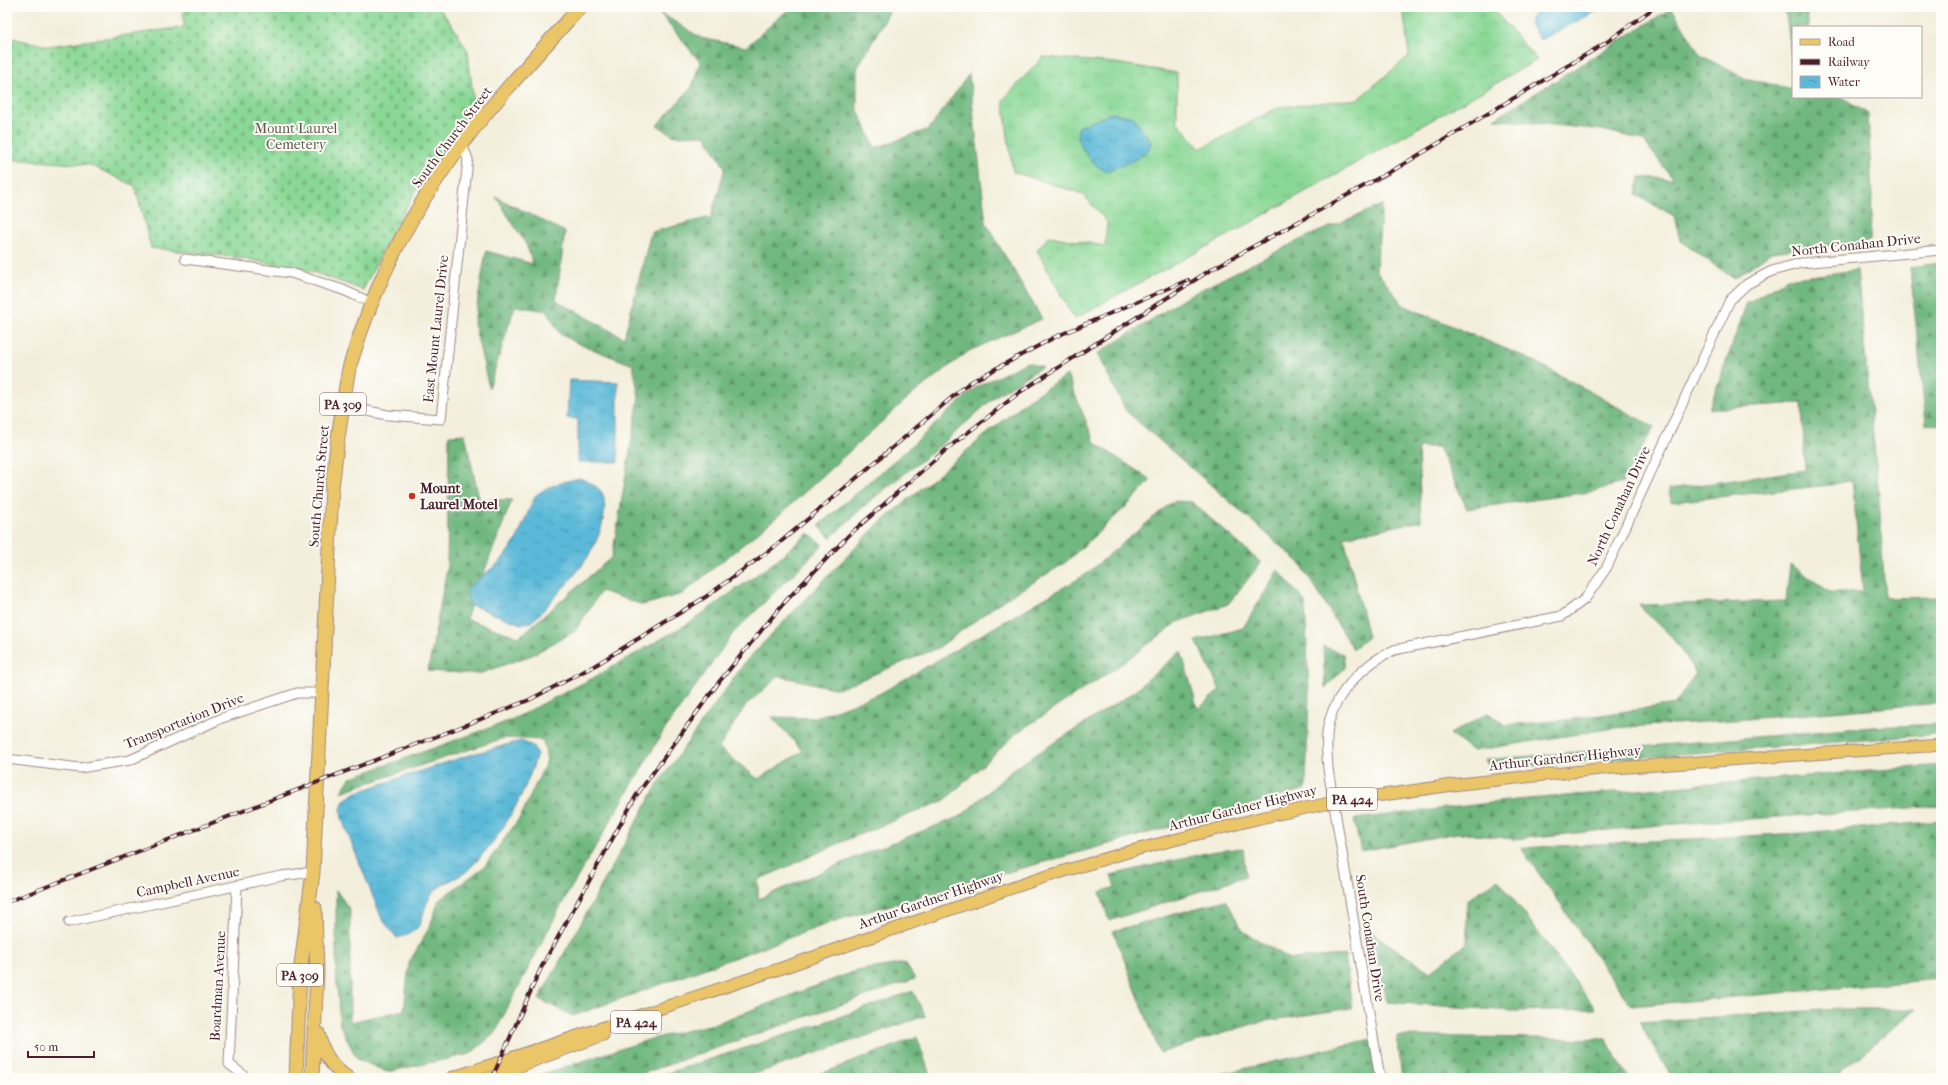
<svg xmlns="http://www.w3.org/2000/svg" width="1948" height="1085" font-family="'IM FELL French Canon',serif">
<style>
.grass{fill:url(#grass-tufts);stroke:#6a7c60}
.forest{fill:url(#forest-firs);stroke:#5c6c55}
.cemetery{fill:url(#cemetery-stones);stroke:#6a7c60}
.water{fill:url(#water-ripples);stroke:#526c82}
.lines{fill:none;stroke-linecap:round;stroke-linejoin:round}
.minor-casing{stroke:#9e8784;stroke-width:11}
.major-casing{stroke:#9e8784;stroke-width:13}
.highway-casing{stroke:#9e8784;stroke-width:15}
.minor{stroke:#fff;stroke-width:9}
.major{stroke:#ebc669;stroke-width:11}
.highway{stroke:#ebc669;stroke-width:13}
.rail-casing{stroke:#4a1f2b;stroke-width:4}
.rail{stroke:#fdfcf7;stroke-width:2.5;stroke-dasharray:8;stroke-linecap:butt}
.poi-dot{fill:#c8321e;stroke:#fdfcf7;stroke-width:1.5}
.labels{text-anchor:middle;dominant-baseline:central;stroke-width:4;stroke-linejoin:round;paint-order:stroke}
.shield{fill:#fdfcf7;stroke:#806168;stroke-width:1}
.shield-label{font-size:13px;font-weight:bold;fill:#4a1f2b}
.park-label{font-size:14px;fill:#5d564b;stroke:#fdfcf7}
.street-label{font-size:14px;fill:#4a1f2b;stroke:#fdfcf7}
.poi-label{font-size:14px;font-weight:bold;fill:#4a1f2b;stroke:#fdfcf7;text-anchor:start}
</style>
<defs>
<pattern id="grass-tufts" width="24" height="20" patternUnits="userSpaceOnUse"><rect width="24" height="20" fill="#8ad896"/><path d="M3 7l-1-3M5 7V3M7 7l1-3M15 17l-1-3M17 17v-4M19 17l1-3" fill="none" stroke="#79b981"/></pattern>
<pattern id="forest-firs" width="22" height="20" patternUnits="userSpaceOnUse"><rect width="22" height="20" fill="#6fb87f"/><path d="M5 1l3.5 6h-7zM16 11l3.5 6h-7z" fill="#5d9568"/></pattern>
<pattern id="cemetery-stones" width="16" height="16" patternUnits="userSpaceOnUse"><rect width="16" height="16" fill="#8ad896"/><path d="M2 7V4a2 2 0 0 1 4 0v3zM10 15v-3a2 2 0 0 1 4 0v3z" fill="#79b981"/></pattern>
<pattern id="water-ripples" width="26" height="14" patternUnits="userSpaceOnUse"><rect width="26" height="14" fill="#5ab9d8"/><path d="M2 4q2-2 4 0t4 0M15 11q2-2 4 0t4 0" fill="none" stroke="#4c96af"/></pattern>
</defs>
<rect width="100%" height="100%" fill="#fdfcf7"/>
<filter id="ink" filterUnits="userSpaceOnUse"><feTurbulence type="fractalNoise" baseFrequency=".025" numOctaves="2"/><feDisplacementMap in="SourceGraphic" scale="8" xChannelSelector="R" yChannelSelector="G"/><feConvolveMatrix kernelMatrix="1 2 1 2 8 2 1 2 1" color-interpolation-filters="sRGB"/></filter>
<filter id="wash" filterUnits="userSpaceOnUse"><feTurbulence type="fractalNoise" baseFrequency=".012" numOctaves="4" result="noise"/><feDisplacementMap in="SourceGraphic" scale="16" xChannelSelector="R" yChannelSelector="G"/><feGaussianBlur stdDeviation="0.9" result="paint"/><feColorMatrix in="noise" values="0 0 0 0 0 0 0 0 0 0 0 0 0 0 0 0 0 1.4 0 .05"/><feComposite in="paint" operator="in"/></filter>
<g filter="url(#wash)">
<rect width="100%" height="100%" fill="#f3efdc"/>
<path class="grass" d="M1403,7H1491L1537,60C1436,118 1335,175 1234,232C1181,261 1127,289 1074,319L1037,250L1049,236L1105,246L1107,222L1083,194L1013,172L1003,100L1043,57L1116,63L1177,73V121L1200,149L1279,107L1358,99L1409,56Z"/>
<g class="forest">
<path d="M791,7H892L857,69V108L875,148L929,129L969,74L986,223L1042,319L969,351L909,397L783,512L682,594L643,605L601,591L575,631L532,655L479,674L428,671L447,568L449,435L465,434L479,499L512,500L466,619L519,637L612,557L639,397L633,365L579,344L560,334L547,311L515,306L489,388L474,323L486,251L533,264L526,244L496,197L565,232L556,300L624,338L651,232L711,217L725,168L705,135L674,136L657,125L692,87L700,62L659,12L701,38L746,47Z"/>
<path d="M1785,7L1806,8L1809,27H1793V70Z"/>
<path d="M1672,8L1700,55L1744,78L1793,89V97H1842L1868,114L1872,196L1870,241L1771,252L1734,279L1680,240L1674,216L1636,195L1640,177L1673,179L1643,140L1602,130L1494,119Z"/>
<path d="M1382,205L1376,270L1403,305L1534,361L1654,427L1622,483L1590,492L1467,509L1439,447H1418L1421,521L1344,537L1368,637L1353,649L1300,563L1126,411L1097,354L1190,295L1306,237Z"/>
<path d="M1941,263V425L1926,424L1910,267Z"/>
<path d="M1857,270L1879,496L1885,598L1941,597V703L1735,720L1614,728L1473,751L1450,734L1488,713L1506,725L1566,720L1675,704L1696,673L1672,637L1639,605L1786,601L1790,564L1830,592H1863L1852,480L1831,485L1671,502L1669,489L1805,470L1802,403L1709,409L1747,303L1787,279Z"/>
<path d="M1027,362L1042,367L997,395L941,445L870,501L830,538L819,525L909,448L975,388Z"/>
<path d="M1067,375L1095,443L1151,480L1131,502L1065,563L999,603L938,648L838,689L779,676L745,706L719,748L758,779L803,751L772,717L814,718L879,694L1085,575L1173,501L1192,502L1261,563L1228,604L1178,622L1113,670L1018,732L945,800L851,838L758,880V899L871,851L961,816L1016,767L1131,694L1181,651L1198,709L1220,690L1196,641L1243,628L1278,570L1305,602L1309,693L1306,789L844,918L573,1016L539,999L657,785L746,661L877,525L1029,399Z"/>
<path d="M809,533L823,545L734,632L663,732L564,900L494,1034L470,1054L387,1072L357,1059L340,1025L336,972V890L350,910V1022L404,1010L409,963L430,926L439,900L484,867L521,816L547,760L543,740L504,738L341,792L350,778L509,721L593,678L689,623L769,566Z"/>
<path d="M1323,646L1343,654L1345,668L1325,688Z"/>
<path d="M1941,724V734L1491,769L1485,760L1872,727Z"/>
<path d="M1941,765V806L1661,825L1513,839L1458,833L1361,851L1354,819L1516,800Z"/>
<path d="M1941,821V979L1631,1006L1521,848L1801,833Z"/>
<path d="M1243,848L1246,876L1109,921L1100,892L1115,887L1111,875L1210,852Z"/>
<path d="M1498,879L1596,1009L1512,1011L1387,1002L1371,932L1430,972L1467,943V900Z"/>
<path d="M1226,900L1243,931L1290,959L1345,955L1352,1008L1259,1022L1160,1053L1113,931Z"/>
<path d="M905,963L915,979L630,1078H530L651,1039L714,1024L856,971Z"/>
<path d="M913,991L925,1016L743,1078H652L819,1024Z"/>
<path d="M1837,1009H1916L1833,1078H1672L1639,1022Z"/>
<path d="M1397,1036L1606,1039L1629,1078H1402Z"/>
<path d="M917,1037L931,1078H810Z"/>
<path d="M1371,1039L1376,1078H1210L1213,1076Z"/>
</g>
<path class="cemetery" d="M183,7H438L452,25L468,51L474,107C427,166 396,223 363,290L307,270L234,257L151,248L135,186L90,165L7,159V37L49,46L184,27Z"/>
<g class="water">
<path d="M1539,7H1605L1540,40L1529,22Z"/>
<path d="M1112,113L1133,117L1151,142C1151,156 1117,168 1105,171C1092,164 1072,142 1079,127Z"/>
<path d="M569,380L618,382V462H578V419L567,418Z"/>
<path d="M580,478C586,481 594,484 599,489C613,503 598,541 589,555C576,576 556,595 540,614L531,622L521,624L471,605L466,592L470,586L500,562L516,541L535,496C547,486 565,481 580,478Z"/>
<path d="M521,741L533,746L537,754C524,797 502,836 469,869C459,879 443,881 434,892C416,913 431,930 397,938L382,919L342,819L341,809L344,800L357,792L469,755Z"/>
</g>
</g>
<g filter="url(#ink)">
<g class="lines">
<g class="minor-casing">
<g id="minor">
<path d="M185,259L291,273L343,290L372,303"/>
<path d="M343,406L388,415L441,419L468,159L462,145"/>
<path d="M7,759L80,768L130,760L222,718L297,693H323"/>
<path d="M237,886L229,1064L247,1078"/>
<path d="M69,922L281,876L313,872"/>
<path d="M1380,1078L1328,769C1327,754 1325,737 1329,722C1337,691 1365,663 1394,650L1562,616L1585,599L1607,567L1730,300L1747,284L1772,271L1801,263L1941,250"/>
</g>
</g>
<g class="major-casing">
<g id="major">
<path d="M451,1078L785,967L1038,879L1131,851L1260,818L1334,802L1460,784L1600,769L1941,745"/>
<path d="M488,1078L603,1035"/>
</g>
</g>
<g class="highway-casing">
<g id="highway">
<path d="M318,1033C322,1052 331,1067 348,1078"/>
<path d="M296,1078L300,973L313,872L332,488C335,458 339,428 344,398C346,387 347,376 350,365C370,299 398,236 437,179C478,117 531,62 580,7"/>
<path d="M312,1078L317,973L315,908"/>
</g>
</g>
<use href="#minor" class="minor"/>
<use href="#major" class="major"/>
<use href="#highway" class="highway"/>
<g class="rail-casing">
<g id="rail">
<path d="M7,902L453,730L529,700L594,666L707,596L777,545L969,383L1055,337L1188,280"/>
<path d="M492,1078L541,968L636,796L719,682L783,604L849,535L948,448L1020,392L1212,269L1397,168L1604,44L1655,7"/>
</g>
</g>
<use href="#rail" class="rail"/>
</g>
</g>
<circle class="poi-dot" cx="412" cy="496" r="4"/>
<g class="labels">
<g class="shield">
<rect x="320" y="393" width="46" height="22" rx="3"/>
<rect x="1327" y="788" width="50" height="22" rx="3"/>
<rect x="277" y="964" width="46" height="22" rx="3"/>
<rect x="611" y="1011" width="50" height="22" rx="3"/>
</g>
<g class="shield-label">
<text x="343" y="404">PA 309</text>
<text x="1352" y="799">PA 424</text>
<text x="300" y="975">PA 309</text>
<text x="636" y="1022">PA 424</text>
</g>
<g class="park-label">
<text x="296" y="128">Mount Laurel<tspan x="296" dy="16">Cemetery</tspan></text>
</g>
<g class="street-label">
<text transform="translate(452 137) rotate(-53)">South Church Street</text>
<text transform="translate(1856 245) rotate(-6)">North Conahan Drive</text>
<text transform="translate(436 329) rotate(-84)">East Mount Laurel Drive</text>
<text transform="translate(319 486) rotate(-85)">South Church Street</text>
<text transform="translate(1619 506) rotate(-65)">North Conahan Drive</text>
<text transform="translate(184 721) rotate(-22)">Transportation Drive</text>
<text transform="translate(1565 758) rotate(-6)">Arthur Gardner Highway</text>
<text transform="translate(1243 808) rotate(-14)">Arthur Gardner Highway</text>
<text transform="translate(188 882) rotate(-12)">Campbell Avenue</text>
<text transform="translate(931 900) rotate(-19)">Arthur Gardner Highway</text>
<text transform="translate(1370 938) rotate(81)">South Conahan Drive</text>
<text transform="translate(218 986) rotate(-87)">Boardman Avenue</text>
</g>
<g class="poi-label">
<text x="420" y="488">Mount<tspan x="420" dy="16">Laurel Motel</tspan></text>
</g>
</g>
<rect width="1948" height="1085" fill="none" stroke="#fdfcf7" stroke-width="24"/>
<rect x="1792" y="26" width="130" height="72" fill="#fdfcf7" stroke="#b5a4a5"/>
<rect x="1800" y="39" width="20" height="6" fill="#ebc669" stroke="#b5a4a5"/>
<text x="1828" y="46" font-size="12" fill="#4a1f2b">Road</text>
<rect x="1800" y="59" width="20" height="6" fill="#4a1f2b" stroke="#b5a4a5"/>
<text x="1828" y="66" font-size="12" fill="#4a1f2b">Railway</text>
<rect x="1800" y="76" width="20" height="12" fill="url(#water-ripples)" stroke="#b5a4a5"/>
<text x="1828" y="86" font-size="12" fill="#4a1f2b">Water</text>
<path d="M28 1051v6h66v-6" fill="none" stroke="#4a1f2b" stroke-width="2"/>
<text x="34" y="1051" font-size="12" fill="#4a1f2b" stroke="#fdfcf7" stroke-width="3" paint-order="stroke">50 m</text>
</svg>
